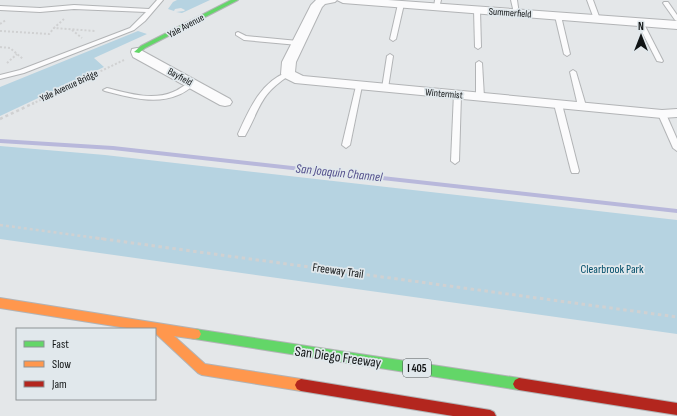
<svg xmlns="http://www.w3.org/2000/svg" width="677" height="416" font-family="'Sofia Sans Condensed',sans-serif">
<style>
.green{fill:#b6d3e1}
.lines{fill:none;stroke-linecap:round;stroke-linejoin:round}
.stream{fill:#b8b8db;fill-rule:evenodd}
.lane-casing{stroke:#b2b4b6;stroke-width:2}
.street-casing{stroke:#b2b4b6;stroke-width:2}
.fast-casing{stroke:#b2b4b6;stroke-width:2}
.slow-casing{stroke:#b2b4b6;stroke-width:2}
.jam-casing{stroke:#b2b4b6;stroke-width:2}
.path-far2{stroke:#d0d1d2;stroke-width:2;stroke-dasharray:2 2;stroke-linecap:butt}
.path-far1{stroke:#d0d1d2;stroke-width:2.5;stroke-dasharray:3 3;stroke-linecap:butt}
.path{stroke:#d0d1d2;stroke-width:3;stroke-dasharray:3.5 3.5;stroke-linecap:butt}
.lane{fill:#fbfbfc;fill-rule:evenodd}
.street{fill:#fbfbfc;fill-rule:evenodd}
.fast{fill:#63d668;fill-rule:evenodd}
.slow{fill:#ff974d;fill-rule:evenodd}
.jam{fill:#b3261e;fill-rule:evenodd}
.labels{text-anchor:middle;dominant-baseline:central;stroke-width:3.5;stroke-linejoin:round;paint-order:stroke}
.far-street-label{font-size:10px;fill:#111415;stroke:#e1e8ec}
.shield{fill:#e1e8ec;stroke:#4f5456;stroke-width:1}
.shield-label{font-size:11px;font-weight:bold;fill:#111415}
.park-label{font-size:12px;fill:#004d69;stroke:#e1e8ec}
.street-label{font-size:12px;fill:#111415;stroke:#e1e8ec}
.water-label{font-size:13px;font-style:italic;fill:#504c8a;stroke:#e1e8ec}
.near-street-label{font-size:14px;fill:#111415;stroke:#e1e8ec}
</style>
<rect width="100%" height="100%" fill="#e4e7e9"/>
<g class="green">
<path d="M177,0H210L182,13L176,12L184,11L185,10L181,8L175,9L174,11L168,9L173,2Z"/>
<path d="M138,31L147,34L94,58L104,67L0,116V87Z"/>
<path d="M0,146L105,155L677,220V334L0,239Z"/>
</g>
<g class="lines">
<path class="stream" d="M0,139L113,146L677,209V213L113,150L0,143Z"/>
<g class="lane-casing">
<g id="lane">
<path d="M157,0H163L145,21L134,30L24,73L0,79V75L20,70L130,28L146,12L74,9L40,12L0,10V6L40,8L74,5L149,9Z"/>
<path d="M435,0H441L439,8L434,7Z"/>
<path d="M511,0H517L519,14L514,13Z"/>
<path d="M587,0H593L600,19L599,20L594,19Z"/>
<path d="M401,2L404,4L396,39L393,41L390,39L398,4Z"/>
<path d="M664,2H668L677,15V21L675,20L663,3Z"/>
<path d="M477,8L480,10L481,47L478,49L475,47L474,10Z"/>
<path d="M558,14L561,16L570,54L567,56L564,54L555,16Z"/>
<path d="M640,20L643,22L663,61L662,62L657,61L637,22Z"/>
<path d="M238,32L246,36L298,41L301,43L298,45L244,40L236,35V33Z"/>
<path d="M390,54L393,56L388,88L385,90L382,88L387,56Z"/>
<path d="M479,61L482,63L484,97L480,99L476,97V63Z"/>
<path d="M573,70L576,72L586,106L585,108H582L578,106L570,72Z"/>
<path d="M288,72L290,73V75C259,95 261,107 245,136H239L238,134C249,110 261,81 288,72Z"/>
<path d="M192,82L195,84L194,85C189,89 184,93 178,95C155,105 128,97 105,91L103,90L107,88C127,93 152,101 173,92C179,90 185,84 192,82Z"/>
<path d="M359,84L362,86L350,145L346,148L342,145L356,86Z"/>
<path d="M454,93H457L461,95L459,161L455,164L451,161Z"/>
<path d="M555,102H558L562,104L579,171L578,173H572L571,171L554,104Z"/>
<path d="M659,112H662L666,114L677,139V151L673,148L658,114Z"/>
</g>
</g>
<g class="street-casing">
<g id="street">
<path d="M316,0H337L335,2L325,4L322,7L296,62L295,72L303,76L662,110L677,109V117L662,118L295,83L283,77L281,74L282,62L311,5Z"/>
<path d="M337,0H388L677,21V29L343,3Z"/>
<path d="M137,48L230,99L232,102L230,105L225,106L220,105L133,57L131,52L132,49Z"/>
</g>
</g>
<g class="fast-casing">
<g id="fast">
<path d="M231,0H238L145,48L139,53L134,52L141,46Z"/>
<path d="M195,329L519,378L523,380L525,384L523,388L519,390L195,339L191,338L189,334L191,330Z"/>
</g>
</g>
<g class="slow-casing">
<path id="slow" d="M0,298L195,329L199,330L201,334L199,338L195,339L174,336L205,364L301,379L305,381L307,385L305,389L301,391L202,375L198,373L155,333V329H133L0,308Z"/>
</g>
<g class="jam-casing">
<g id="jam">
<path d="M519,378L677,403V415L519,390L515,388L513,384L515,380Z"/>
<path d="M301,379L490,410L494,412L496,416H453L301,391L297,389L295,385L297,381Z"/>
</g>
</g>
<g class="path-far2">
<path d="M64,19L54,28L95,31"/>
<path d="M0,24L6,20"/>
<path d="M72,30L82,38"/>
<path d="M0,31L49,34L54,28"/>
<path d="M0,47L10,48L23,59"/>
<path d="M7,63L17,54"/>
<path d="M32,104L124,60"/>
</g>
<g class="path-far1">
<path d="M0,119L34,103"/>
<path d="M0,225L104,239"/>
</g>
<path class="path" d="M96,238L677,317"/>
<use href="#lane" class="lane"/>
<use href="#street" class="street"/>
<use href="#fast" class="fast"/>
<use href="#slow" class="slow"/>
<use href="#jam" class="jam"/>
</g>
<g class="labels">
<g class="far-street-label">
<text transform="translate(510 13) rotate(4)">Summerfield</text>
<text transform="translate(186 26) rotate(-28)">Yale Avenue</text>
<text transform="translate(180 77) rotate(29)">Bayfield</text>
<text transform="translate(69 86) rotate(-25)">Yale Avenue Bridge</text>
<text transform="translate(444 94) rotate(5)">Wintermist</text>
</g>
<rect class="shield" x="403" y="359" width="28" height="18" rx="3"/>
<g class="shield-label">
<text x="417" y="368">I 405</text>
</g>
<g class="park-label">
<text x="612" y="269">Clearbrook Park</text>
</g>
<g class="street-label">
<text transform="translate(338 271) rotate(8)">Freeway Trail</text>
</g>
<g class="water-label">
<text transform="translate(339 173) rotate(6)">San Joaquin Channel</text>
</g>
<g class="near-street-label">
<text transform="translate(338 357) rotate(8)">San Diego Freeway</text>
</g>
</g>
<rect x="16" y="328" width="140" height="72" fill="#e1e8ec" stroke="#8e9396"/>
<rect x="24" y="341" width="20" height="6" fill="#63d668" stroke="#8e9396"/>
<text x="52" y="348" font-size="12" fill="#111415">Fast</text>
<rect x="24" y="361" width="20" height="6" fill="#ff974d" stroke="#8e9396"/>
<text x="52" y="368" font-size="12" fill="#111415">Slow</text>
<rect x="24" y="381" width="20" height="6" fill="#b3261e" stroke="#8e9396"/>
<text x="52" y="388" font-size="12" fill="#111415">Jam</text>
<g transform="translate(641 36)" stroke="#e1e8ec" stroke-width="3" paint-order="stroke">
<path d="M0-3L7 15L0 10L-7 15Z" fill="#111415"/>
<text y="-6" font-size="11" font-weight="bold" text-anchor="middle" fill="#111415">N</text>
</g>
</svg>
